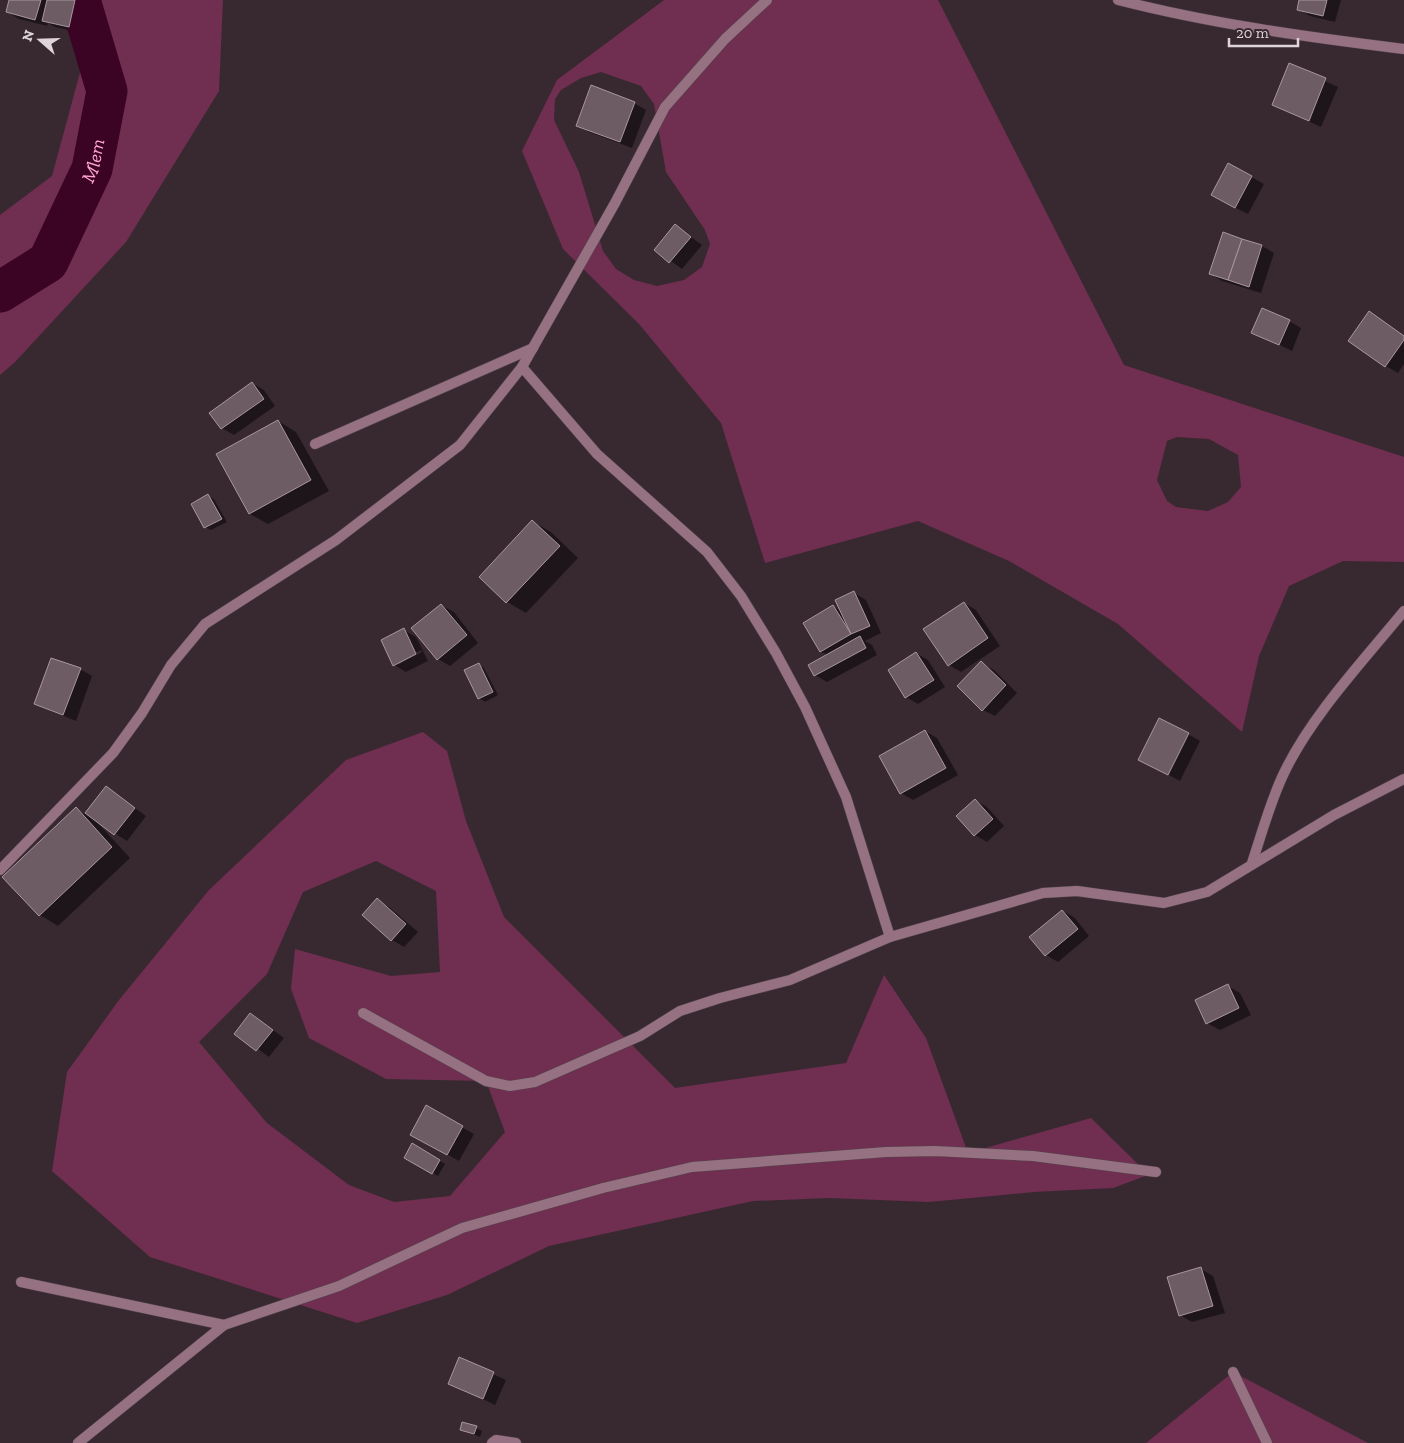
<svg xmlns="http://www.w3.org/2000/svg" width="1404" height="1443" font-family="'Zilla Slab',serif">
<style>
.green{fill:#702e51;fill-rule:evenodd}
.shadow{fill:#0007;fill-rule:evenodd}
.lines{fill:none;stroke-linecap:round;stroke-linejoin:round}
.river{stroke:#3b0324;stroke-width:41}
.building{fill:#6d5c64;stroke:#a9969e}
.street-casing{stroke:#53454b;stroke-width:11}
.street{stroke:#967182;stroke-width:10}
.labels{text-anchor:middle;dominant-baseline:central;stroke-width:5;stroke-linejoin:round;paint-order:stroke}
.water-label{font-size:19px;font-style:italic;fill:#ffa6d0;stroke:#382930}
</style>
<rect width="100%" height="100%" fill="#382930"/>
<g class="green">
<path d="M91,0H223L219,91L126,242L15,362L0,375V215L52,176L91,32Z"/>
<path d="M664,0H938L1124,365L1404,457V562L1343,561L1289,586L1259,656L1242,732L1118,624L1009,561L918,521L765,563L721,423L639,324L563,249L522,151L557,80ZM601,72L641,86L654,104L666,172L705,230L710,244L702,267L684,280L657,286L634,280L616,269L603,251L579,172L554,120L555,99L561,90L581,78ZM1177,437L1209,439L1238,455L1241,487L1228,502L1208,511L1176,507L1167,501L1157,480L1167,441Z"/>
<path d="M423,732L447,751L466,821L504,917L675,1088L846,1063L884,975L926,1038L968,1153L1091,1118L1145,1171L1156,1172L1113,1188L1034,1192L929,1202L829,1198L753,1201L549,1246L447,1295L357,1323L150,1257L52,1171L67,1072L119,1000L209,890L346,760ZM376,861L436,891L440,972L391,976L295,949L291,989L309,1038L386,1079L486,1081L505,1132L450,1196L394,1202L349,1185L267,1123L199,1042L267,974L303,892Z"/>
<path d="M1233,1372L1368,1443H1146Z"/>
</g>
<g class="shadow">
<path d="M10,0H85L88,2L81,33L55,27L48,23L47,26L19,19L7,12Z"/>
<path d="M1301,0H1341L1335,22L1310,16L1298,9Z"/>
<path d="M1290,65L1338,87L1321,127L1273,105Z"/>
<path d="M634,103L646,110L632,148L589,132L577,125Z"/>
<path d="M1228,164L1264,184L1248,214L1224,202Z"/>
<path d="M676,226L702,245L682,269L656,250Z"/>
<path d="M1223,234L1262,246L1274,253L1261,293L1222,281L1210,274Z"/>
<path d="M1369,313L1404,336V364L1398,373L1386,366Z"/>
<path d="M1289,321L1301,328L1292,351L1253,332Z"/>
<path d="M252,383L264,390L275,406L234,435L222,428Z"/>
<path d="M278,421L296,432L329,491L268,524L250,514Z"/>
<path d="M208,496L214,499L227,522L211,530L205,527Z"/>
<path d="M533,522L551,532L578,558L526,613L507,602L481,577Z"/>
<path d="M854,593L866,600L881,633L865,641L872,645L877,655L827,682L815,675L828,655L821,652L805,623L833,606L841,611Z"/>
<path d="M964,603L976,610L1000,646L961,672L949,665Z"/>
<path d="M441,605L454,612L478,643L450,666L438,659Z"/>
<path d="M404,630L416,637L428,661L406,672L394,665ZM421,650L422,652L399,664V661Z"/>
<path d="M916,653L928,660L945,687L918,704L906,697Z"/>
<path d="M982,663L994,670L1017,693L995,716L983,710Z"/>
<path d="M479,665L484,668L498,695L485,702L479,698Z"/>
<path d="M80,669L92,676L76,721L35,704Z"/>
<path d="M925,731L937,738L958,775L913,800L901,793Z"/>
<path d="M1188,734L1200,741L1180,781L1152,766Z"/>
<path d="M106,787L146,816L127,841L97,822L130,858L58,926L40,915L76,809L85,814Z"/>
<path d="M975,800L987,807L1004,826L987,842L975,835Z"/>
<path d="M377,900L389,907L418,932L404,947L392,940Z"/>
<path d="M1063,911L1075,918L1089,936L1058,962L1046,955Z"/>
<path d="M1228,986L1240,993L1251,1015L1220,1030L1207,1023Z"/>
<path d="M251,1014L284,1038L269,1057L236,1033Z"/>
<path d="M426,1107L474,1134L459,1161L411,1134Z"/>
<path d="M413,1145L445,1164L438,1176L406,1157Z"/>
<path d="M1201,1269L1213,1276L1225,1313L1192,1322L1180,1315Z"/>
<path d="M460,1359L506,1380L495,1405L450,1383Z"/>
<path d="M476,1428L482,1431L480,1437L461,1429Z"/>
</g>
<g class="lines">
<path class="river" id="s1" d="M0,292L48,262L92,169L107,91L80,0"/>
</g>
<g class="building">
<path d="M9,0H41L35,20L6,12Z"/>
<path d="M47,0H75L69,27L42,21Z"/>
<path d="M1299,0H1327L1323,16L1297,10Z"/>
<path d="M1289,63L1326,78L1309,121L1272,105Z"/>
<path d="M591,85L635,102L620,142L576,126Z"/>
<path d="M1228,163L1252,176L1235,208L1211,195Z"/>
<path d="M675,224L691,237L669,263L654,250Z"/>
<path d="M1223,232L1242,239L1228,280L1209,274Z"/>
<path d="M1242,239L1262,245L1249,287L1228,280Z"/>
<path d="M1262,308L1290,320L1279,345L1251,333Z"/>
<path d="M1369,311L1404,336V340L1385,367L1348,341Z"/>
<path d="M252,382L264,399L221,429L209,413Z"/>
<path d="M278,420L311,480L249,514L216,454Z"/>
<path d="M208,494L222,519L204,528L191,504Z"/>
<path d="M532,520L560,546L506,603L479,577Z"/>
<path d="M854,591L870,626L851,634L835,600Z"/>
<path d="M964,602L988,638L948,666L923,629Z"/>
<path d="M441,604L467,635L437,660L411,628Z"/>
<path d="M833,605L851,634L820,652L803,623Z"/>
<path d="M404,628L416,654L393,666L381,640Z"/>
<path d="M860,636L866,648L814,676L808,665Z"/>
<path d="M916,652L934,680L905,698L888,670Z"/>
<path d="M51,658L81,668L63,715L34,704Z"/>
<path d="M981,661L1006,685L982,711L957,686Z"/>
<path d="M479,663L493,692L478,699L464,670Z"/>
<path d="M1159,718L1189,733L1168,775L1138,760Z"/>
<path d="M925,730L946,768L900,794L879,756Z"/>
<path d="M106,786L135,808L114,835L85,813Z"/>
<path d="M975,799L993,819L974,836L956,816Z"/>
<path d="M76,807L112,847L39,916L2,877Z"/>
<path d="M377,898L406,924L391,941L362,915Z"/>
<path d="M1062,910L1078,929L1045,956L1029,937Z"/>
<path d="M1228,984L1239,1008L1206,1024L1195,1000Z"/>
<path d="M250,1013L273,1030L256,1051L234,1034Z"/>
<path d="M426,1105L463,1126L447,1155L410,1135Z"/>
<path d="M412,1143L440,1160L432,1174L404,1158Z"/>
<path d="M1201,1267L1213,1306L1179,1316L1167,1277Z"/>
<path d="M459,1357L494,1372L483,1399L448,1384Z"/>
<path d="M462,1422L477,1426L474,1434L460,1430Z"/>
</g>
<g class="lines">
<g class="street-casing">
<g id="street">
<path d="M1118,0C1212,24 1307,37 1404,49"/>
<path d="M522,367L597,454L707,552L741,596L776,653L805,707L846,797L890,937"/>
<path d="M315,444L533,348"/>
<path d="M1252,863C1262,833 1270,802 1284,773C1311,716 1364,660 1404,611"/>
<path d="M0,870L113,753L142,713L171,665L205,624L336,540L460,445L522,367L615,203L665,107L725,39L767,0"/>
<path d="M363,1013L486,1081L510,1086L535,1082L640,1036L680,1011L720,998L790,980L890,937L1043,893L1077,891L1164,903L1207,892L1334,815L1404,779"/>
<path d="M21,1282L224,1325"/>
<path d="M1233,1372L1267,1443"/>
<path d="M78,1443L224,1325L339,1286L462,1228L603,1188L692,1167L886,1152L935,1151L1033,1156L1156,1172"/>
<path d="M492,1443L496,1440L516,1443"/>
</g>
</g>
<use href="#street" class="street"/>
</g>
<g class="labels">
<g class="water-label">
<text stroke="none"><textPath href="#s1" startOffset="168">Mlem</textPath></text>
</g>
</g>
<g transform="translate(40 40) rotate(290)" stroke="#382930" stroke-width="4" paint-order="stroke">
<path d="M0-4L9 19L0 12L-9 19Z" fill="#dfd5d9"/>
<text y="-8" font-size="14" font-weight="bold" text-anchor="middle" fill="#dfd5d9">N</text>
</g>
<path d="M1229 38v8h69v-8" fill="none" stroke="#dfd5d9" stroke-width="2.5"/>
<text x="1236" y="38" font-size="15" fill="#dfd5d9" stroke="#382930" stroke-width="4" paint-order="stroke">20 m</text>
</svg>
